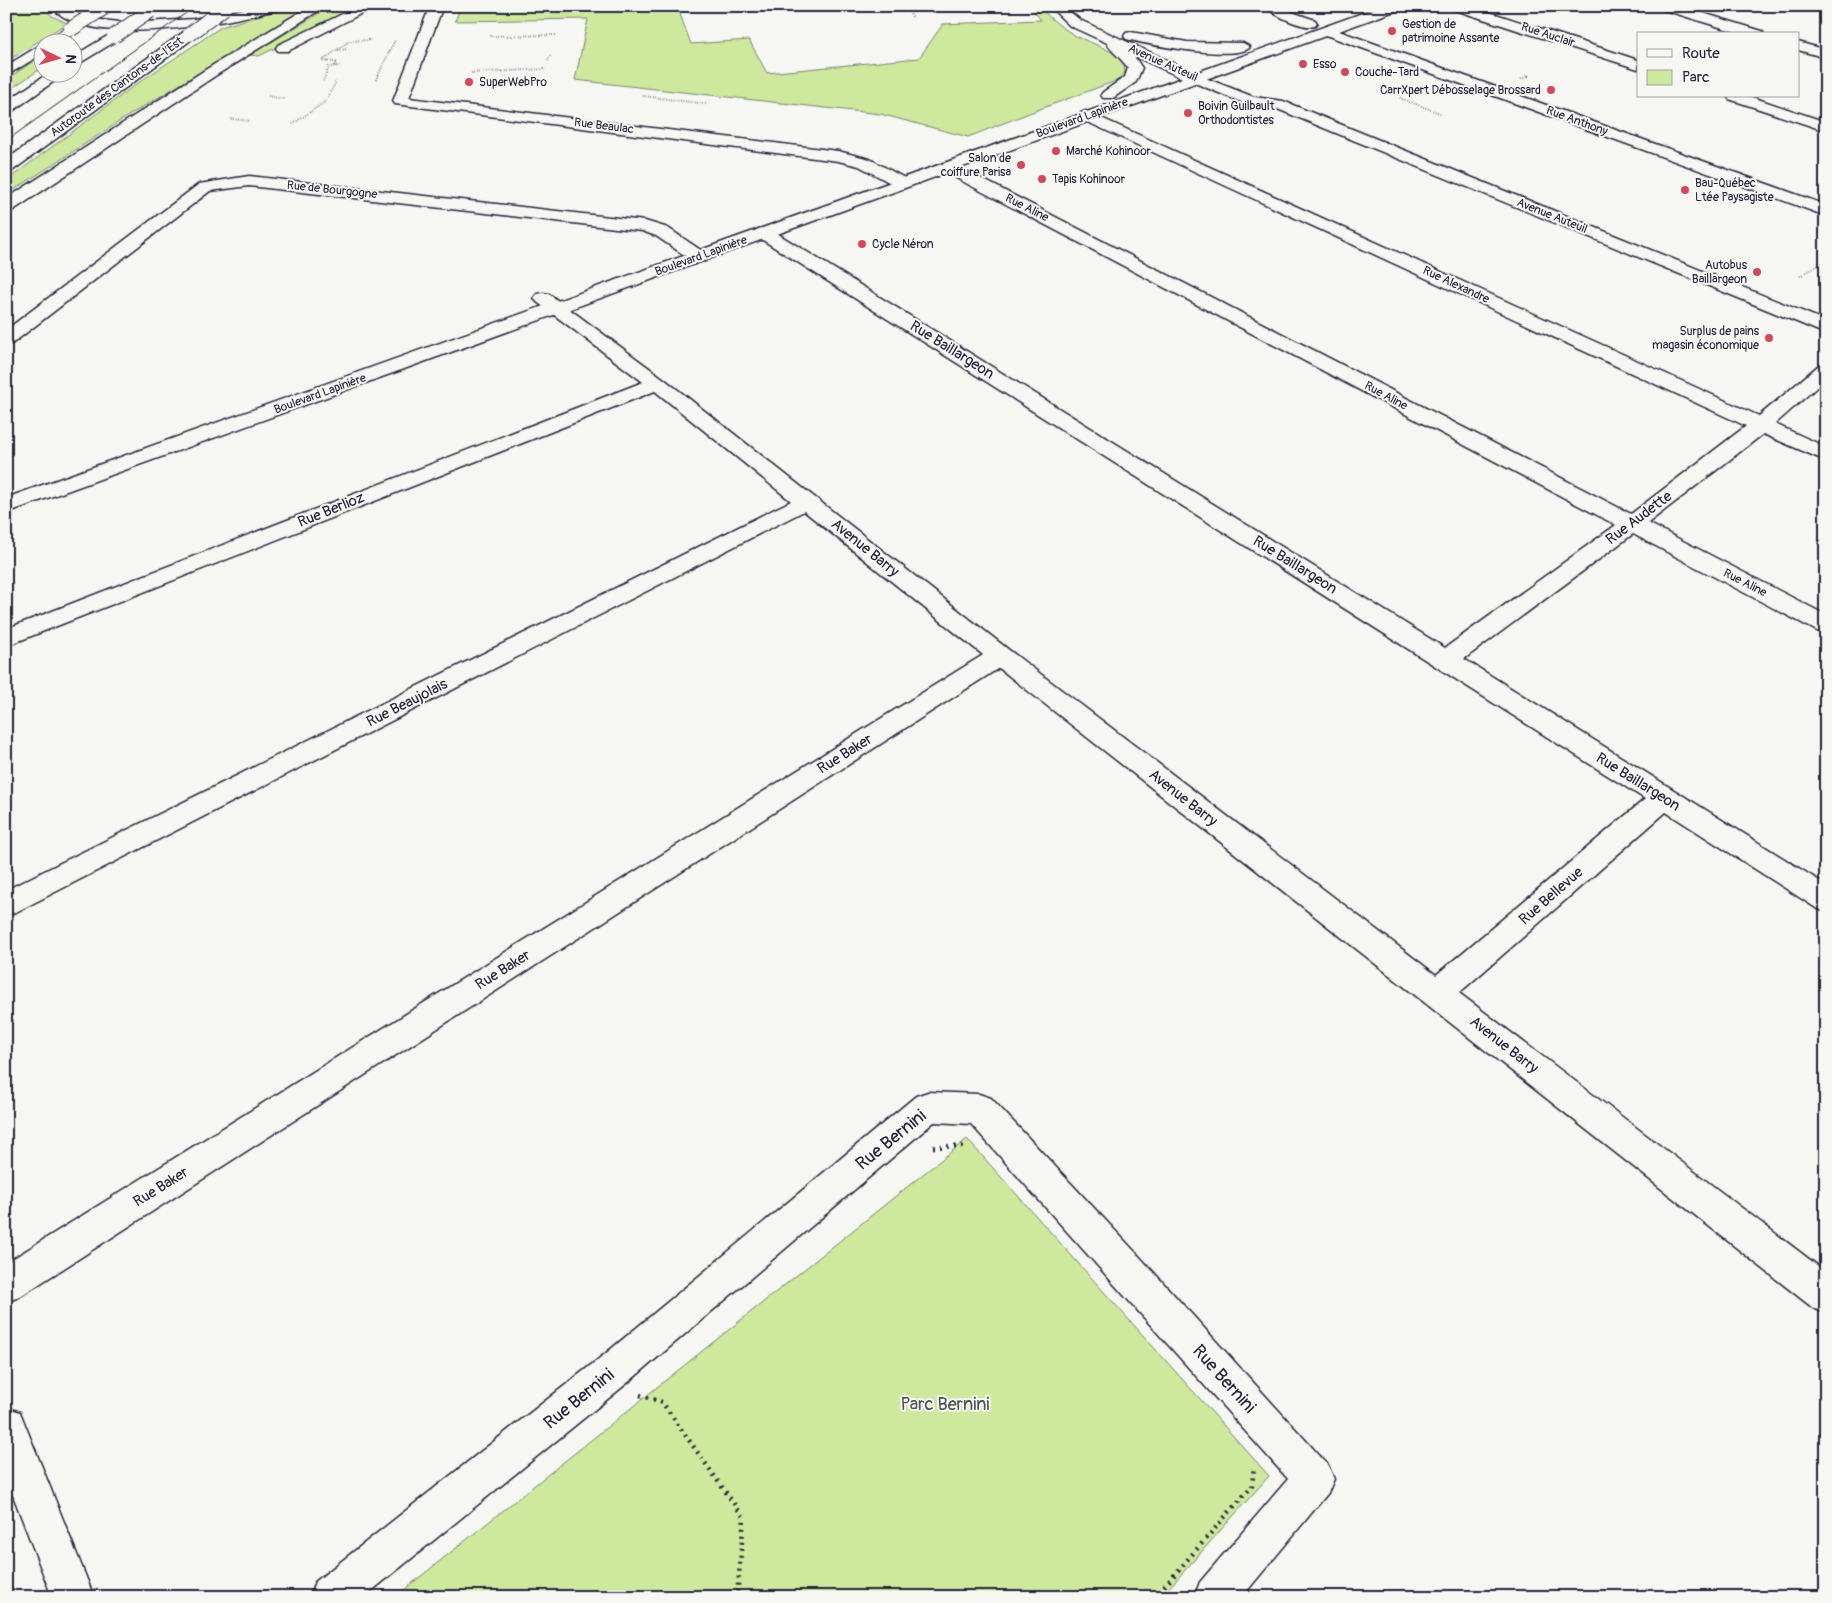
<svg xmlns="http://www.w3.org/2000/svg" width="1832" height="1603" font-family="Pangolin,sans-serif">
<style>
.green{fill:#cee89e;stroke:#78856c}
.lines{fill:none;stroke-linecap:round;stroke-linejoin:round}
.minor-casing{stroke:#22223b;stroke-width:3}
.major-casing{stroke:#22223b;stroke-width:3}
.highway-casing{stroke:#22223b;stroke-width:3}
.path-far1{stroke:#22223b;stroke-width:2;stroke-dasharray:0.5 2;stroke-linecap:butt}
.path{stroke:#22223b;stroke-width:4.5;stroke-dasharray:2 5;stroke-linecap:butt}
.minor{fill:#f6f6f2;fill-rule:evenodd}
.major{fill:#f6f6f2;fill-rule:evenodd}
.highway{fill:#f6f6f2;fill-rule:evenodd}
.tram{stroke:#22223b;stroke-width:1}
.highway-bridge-casing{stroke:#22223b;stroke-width:16;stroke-linecap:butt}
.highway-bridge{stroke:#f6f6f2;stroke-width:14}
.poi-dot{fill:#d1495b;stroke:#f6f6f2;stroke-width:2}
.labels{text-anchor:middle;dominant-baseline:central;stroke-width:4;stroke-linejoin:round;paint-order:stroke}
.far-poi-label{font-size:12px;fill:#22223b;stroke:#f6f6f2;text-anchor:start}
.far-street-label{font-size:12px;fill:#22223b;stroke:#f6f6f2}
.street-label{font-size:15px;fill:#22223b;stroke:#f6f6f2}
.near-street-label{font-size:18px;fill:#22223b;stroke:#f6f6f2}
.near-park-label{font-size:18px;fill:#4d5454;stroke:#f6f6f2}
</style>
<rect width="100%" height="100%" fill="#f6f6f2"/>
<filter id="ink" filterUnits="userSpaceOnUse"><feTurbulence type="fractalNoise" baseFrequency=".02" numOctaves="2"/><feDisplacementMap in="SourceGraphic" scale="10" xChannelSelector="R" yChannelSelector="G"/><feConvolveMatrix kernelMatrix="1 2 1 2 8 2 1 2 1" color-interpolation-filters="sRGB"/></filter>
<g filter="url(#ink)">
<g class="green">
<path d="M6,6H41L52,16L67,23L6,62Z"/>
<path d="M291,6H310L131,114L6,195V181L138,83L221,27Z"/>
<path d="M331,6H362L259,56L250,55Z"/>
<path d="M461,6H677L691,44L749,40L767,73L919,58L943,24L1041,20L1034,11L1036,9L1041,8C1049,18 1060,26 1071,33C1087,44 1124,49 1125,72L1118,80L1113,82L1032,112L968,137L880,114L575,80L588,19L455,21Z"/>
<path d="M42,55V68L6,92V80Z"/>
<path d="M967,1139L1269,1476L1161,1597H395Z"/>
</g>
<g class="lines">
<g class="minor-casing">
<g id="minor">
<path d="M430,6H443L409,98L838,151L870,159L908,180L910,183L908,186H896L859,166L838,161L395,104L393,101Z"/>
<path d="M1265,6H1281L1289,11L1315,20L1317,23L1315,26C1303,29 1273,15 1265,6Z"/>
<path d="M1451,6H1471L1638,60V69L1452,9Z"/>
<path d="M1660,6H1680L1762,31L1764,34H1742L1661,9Z"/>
<path d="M1328,27L1826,205V216L1323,34L1321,31Z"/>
<path d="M1798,42L1826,50V58L1798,50Z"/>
<path d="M1195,74L1254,97L1283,101L1826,321V334L1275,108L1246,104L1190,81L1188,78L1190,75Z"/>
<path d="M1727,96H1749L1826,122V131L1729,99Z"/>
<path d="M1086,111L1759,416L1819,365L1826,363V379L1775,424L1826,447V461L1763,434L1648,523L1826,615V633L1817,631L1633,534L1464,659L1826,885V912L1816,908L1666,812L1459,993L1826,1272V1313L1813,1308L999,668L19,1297L6,1302V1263L983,655L804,511L16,912L6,916V890L791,501L655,391L6,646V629L643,382L537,302L534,298L537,294L543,293L549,294L664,379L1009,650L1436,975L1645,799L758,237L755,233L758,229L764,228L770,229L1445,648L1616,525L941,170L939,167L941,164H953L1631,514L1746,426L1081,119L1078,116L1081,113Z"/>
<path d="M249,176L645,221L668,228L705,253L708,257L705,261L699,262L693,261L656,236L642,231L249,186L210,191L13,343L6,345V330L199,184Z"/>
<path d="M928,1092L979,1094L991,1098L1138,1255L1328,1465L1334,1479L1328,1493L1242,1597H1194L1200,1582L1288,1479L971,1124L934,1122L631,1380L364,1597H309L315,1582L605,1354L916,1096Z"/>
<path d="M6,1407L20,1412L94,1597H52L6,1477Z"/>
</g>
</g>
<g class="major-casing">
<g id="major">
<path d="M1049,6H1063L1080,20L1195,73L1382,6H1401L1400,9L6,513V498L1182,78L1134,56L1142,68L1136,82L1113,98H1103L1101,95L1103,92L1125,77L1128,68C1123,60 1108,48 1107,43L1070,26Z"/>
<path d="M1131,32L1187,42L1243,43L1250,47C1238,62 1145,44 1126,39L1124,36L1126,33Z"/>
</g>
</g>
<g class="highway-casing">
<g id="highway">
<path d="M51,6H67L80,15L101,20L130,23L194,19L258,6H280L279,9C229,22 88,52 51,6Z"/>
<path d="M310,6H326L215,76L12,211L6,212V199L205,70Z"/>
<path d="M359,6H376L288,51H278L276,48L278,45Z"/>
<path d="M71,25L78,29C69,40 56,44 43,42Z"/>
<path d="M190,30L197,34L195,37L12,171L6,173V160L185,31Z"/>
<path d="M114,32L121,36L119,39L72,68V57Z"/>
<path d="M42,44V54L6,76V66Z"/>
<path d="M50,72H67L11,112L6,113V102Z"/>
</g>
</g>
<g class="path-far1">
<path d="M802,7L809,6"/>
<path d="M906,8L913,18"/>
<path d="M490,36L556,35"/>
<path d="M338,50L347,49"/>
<path d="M548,61L551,54"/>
<path d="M335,66L337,62L322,61L349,41L371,40"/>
<path d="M471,73L546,69"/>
<path d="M1521,79L1528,76L1525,75"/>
<path d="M376,80L395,40"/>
<path d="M323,81L329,67L339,66"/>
<path d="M268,96L284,99"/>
<path d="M643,96L707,104"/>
<path d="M1400,98L1442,114"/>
<path d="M231,119L250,121"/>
<path d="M293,124L326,101L336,81"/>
<path d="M1800,276L1826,261"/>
</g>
<g class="path">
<path d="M933,1147L966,1146"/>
<path d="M640,1395L662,1402L744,1518L737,1597"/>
<path d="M1155,1597L1252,1486L1254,1466"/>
</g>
<use href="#minor" class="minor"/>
<use href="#major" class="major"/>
<use href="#highway" class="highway"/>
<path class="tram" d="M6,141L196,6"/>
<g class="highway-bridge-casing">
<g id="highway-bridge">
<path d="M71,29L105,7"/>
<path d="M190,34L224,8"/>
<path d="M114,36L150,11"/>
</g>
</g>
<use href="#highway-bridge" class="highway-bridge"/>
</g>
</g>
<g class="poi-dot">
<circle cx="1392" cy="31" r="5"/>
<circle cx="1303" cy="64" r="5"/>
<circle cx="1345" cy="72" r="5"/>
<circle cx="469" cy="82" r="5"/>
<circle cx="1551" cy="90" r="5"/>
<circle cx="1188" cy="113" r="5"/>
<circle cx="1056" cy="151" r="5"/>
<circle cx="1021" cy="165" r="5"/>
<circle cx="1042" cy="179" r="5"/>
<circle cx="1685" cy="190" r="5"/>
<circle cx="862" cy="244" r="5"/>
<circle cx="1757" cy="272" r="5"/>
<circle cx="1769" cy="338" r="5"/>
</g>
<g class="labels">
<g class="far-poi-label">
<text x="1402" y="24">Gestion de<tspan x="1402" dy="14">patrimoine Assante</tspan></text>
<text x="1313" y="64">Esso</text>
<text x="1355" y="72">Couche-Tard</text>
<text x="479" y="82">SuperWebPro</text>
<text x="1541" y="90" text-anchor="end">CarrXpert Débosselage Brossard</text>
<text x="1198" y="106">Boivin Guilbault<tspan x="1198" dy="14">Orthodontistes</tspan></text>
<text x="1066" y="151">Marché Kohinoor</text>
<text x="1011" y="158" text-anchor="end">Salon de<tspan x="1011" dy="14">coiffure Parisa</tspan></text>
<text x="1052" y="179">Tapis Kohinoor</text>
<text x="1695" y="183">Bau-Québec<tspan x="1695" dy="14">Ltée Paysagiste</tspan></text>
<text x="872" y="244">Cycle Néron</text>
<text x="1747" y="265" text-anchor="end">Autobus<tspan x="1747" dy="14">Baillargeon</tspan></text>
<text x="1759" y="331" text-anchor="end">Surplus de pains<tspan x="1759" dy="14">magasin économique</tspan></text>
</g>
<g class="far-street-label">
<text transform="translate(1548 35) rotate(18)">Rue Auclair</text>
<text transform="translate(1163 63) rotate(24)">Avenue Auteuil</text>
<text transform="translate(117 87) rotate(-36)">Autoroute des Cantons-de-l'Est</text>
<text transform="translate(1082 118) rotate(-20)">Boulevard Lapinière</text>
<text transform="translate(1577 121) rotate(20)">Rue Anthony</text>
<text transform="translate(604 126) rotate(7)">Rue Beaulac</text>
<text transform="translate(332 190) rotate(6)">Rue de Bourgogne</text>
<text transform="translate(1027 208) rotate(27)">Rue Aline</text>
<text transform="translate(1552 216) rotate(22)">Avenue Auteuil</text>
<text transform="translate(701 256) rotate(-20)">Boulevard Lapinière</text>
<text transform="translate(1456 285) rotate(25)">Rue Alexandre</text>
<text transform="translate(320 394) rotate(-20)">Boulevard Lapinière</text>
<text transform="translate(1386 396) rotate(28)">Rue Aline</text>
<text transform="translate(1745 583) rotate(27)">Rue Aline</text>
</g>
<g class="street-label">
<text transform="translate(952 350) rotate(32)">Rue Baillargeon</text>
<text transform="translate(331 510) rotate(-22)">Rue Berlioz</text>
<text transform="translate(1639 518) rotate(-37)">Rue Audette</text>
<text transform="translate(865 548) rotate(39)">Avenue Barry</text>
<text transform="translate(1295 565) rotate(32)">Rue Baillargeon</text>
<text transform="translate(407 703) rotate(-27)">Rue Beaujolais</text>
<text transform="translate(845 754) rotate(-32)">Rue Baker</text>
<text transform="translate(1638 782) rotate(32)">Rue Baillargeon</text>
<text transform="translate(1183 798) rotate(38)">Avenue Barry</text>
<text transform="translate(1551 896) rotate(-41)">Rue Bellevue</text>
<text transform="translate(503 970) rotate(-32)">Rue Baker</text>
<text transform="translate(1504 1045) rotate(38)">Avenue Barry</text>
<text transform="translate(161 1187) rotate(-32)">Rue Baker</text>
</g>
<g class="near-street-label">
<text transform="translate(891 1140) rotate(-39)">Rue Bernini</text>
<text transform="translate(1224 1379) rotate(48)">Rue Bernini</text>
<text transform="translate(579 1399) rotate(-39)">Rue Bernini</text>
</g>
<g class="near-park-label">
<text x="945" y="1404">Parc Bernini</text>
</g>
</g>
<rect width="1832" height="1603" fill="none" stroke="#f6f6f2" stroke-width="25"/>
<rect x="12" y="12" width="1807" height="1578" fill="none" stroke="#22223b" stroke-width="2" filter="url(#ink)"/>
<rect x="1637" y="32" width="162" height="65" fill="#f6f6f2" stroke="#a1a1a9"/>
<rect x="1647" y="49" width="25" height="8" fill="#f6f6f2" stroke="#a1a1a9"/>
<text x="1682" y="58" font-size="15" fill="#22223b">Route</text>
<rect x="1647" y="70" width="25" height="15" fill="#cee89e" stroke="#a1a1a9"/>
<text x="1682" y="82" font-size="15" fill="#22223b">Parc</text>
<g transform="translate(58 58) rotate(95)"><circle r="24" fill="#f6f6f2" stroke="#a1a1a9"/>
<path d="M0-4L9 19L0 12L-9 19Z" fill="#d1495b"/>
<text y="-8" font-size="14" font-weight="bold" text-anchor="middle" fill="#22223b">N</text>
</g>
</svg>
